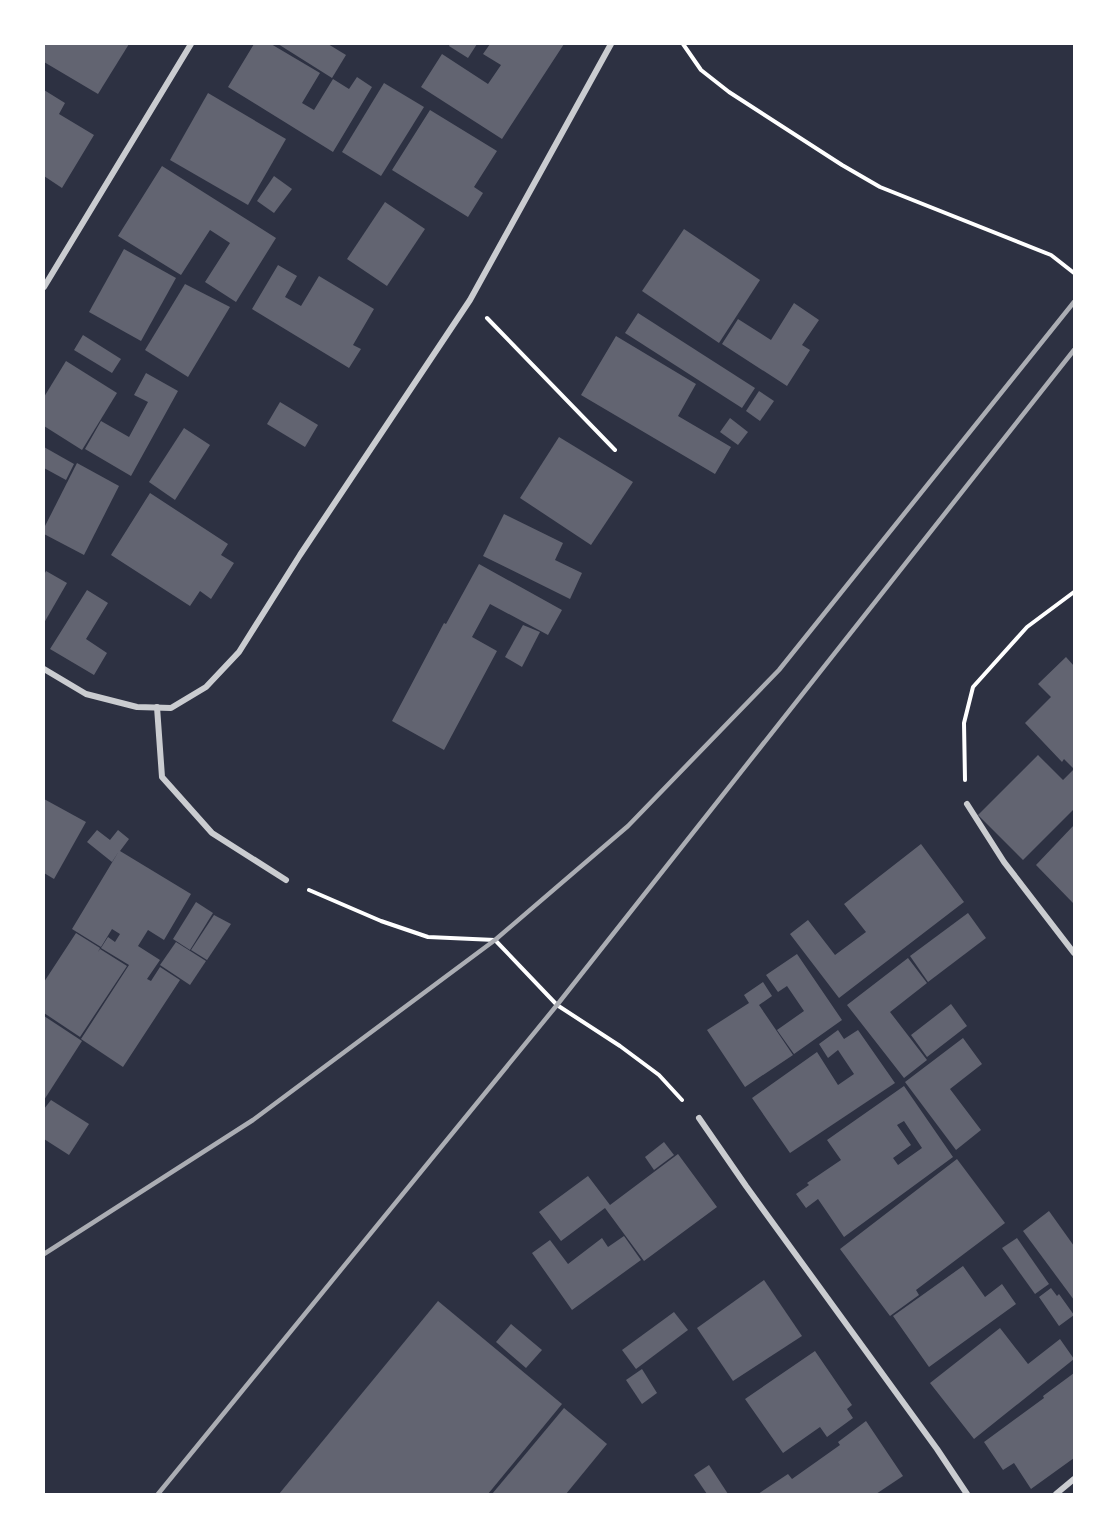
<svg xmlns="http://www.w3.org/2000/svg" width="1118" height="1538" font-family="'Titillium Web',sans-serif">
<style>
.building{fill:#626471;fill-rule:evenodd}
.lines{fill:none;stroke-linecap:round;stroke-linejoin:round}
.path{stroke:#fff;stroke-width:4}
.minor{stroke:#caccd0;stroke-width:6}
.rail{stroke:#abadb3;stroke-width:4.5}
</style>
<rect width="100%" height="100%" fill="#2d3142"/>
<g class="building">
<path d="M44,44H129L98,94L44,62Z"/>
<path d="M254,44H271L320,73L302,103L314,110L333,79L349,89L357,77L372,87L333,152L228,87Z"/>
<path d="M278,44H328L346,55L332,78Z"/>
<path d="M450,44H477L468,58L449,46Z"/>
<path d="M490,44H564L502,139L421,87L442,54L488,84L501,65L483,54Z"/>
<path d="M384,83L424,107L381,176L342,152Z"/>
<path d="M44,90L65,103L59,114L94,135L62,188L44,176Z"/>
<path d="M208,93L286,139L248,205L170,160Z"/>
<path d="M430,110L497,151L474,187L483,193L468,217L392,170Z"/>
<path d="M162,166L276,238L236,302L205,282L230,243L210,230L181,275L118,236Z"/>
<path d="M274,176L292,189L274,213L257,201Z"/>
<path d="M385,202L425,229L387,286L347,259Z"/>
<path d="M684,229L760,280L719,343L642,291Z"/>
<path d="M124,249L176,278L141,341L89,312Z"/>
<path d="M278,265L297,276L285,297L301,306L319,276L374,309L353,345L361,349L349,368L252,309Z"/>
<path d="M185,284L230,307L188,377L145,350Z"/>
<path d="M794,303L819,320L802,345L810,350L787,386L722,344L738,319L771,340Z"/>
<path d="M638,313L755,388L742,408L625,333Z"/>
<path d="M83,335L121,359L112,373L74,350Z"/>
<path d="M616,336L696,384L678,416L731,447L715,474L581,395Z"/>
<path d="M66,361L117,393L82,450L44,426V397Z"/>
<path d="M146,373L178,391L131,476L85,449L101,421L129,437L148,402L134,395Z"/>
<path d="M759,391L774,401L760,421L746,411Z"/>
<path d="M280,402L318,425L305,447L267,424Z"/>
<path d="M730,418L748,432L738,445L720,432Z"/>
<path d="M184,428L210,445L175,500L149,482Z"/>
<path d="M559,437L633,482L591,545L520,498Z"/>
<path d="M44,447L74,464L66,480L44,468Z"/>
<path d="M77,463L119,486L84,555L44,534V528Z"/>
<path d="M150,493L228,544L221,555L234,563L211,599L200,591L190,606L111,555Z"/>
<path d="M504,514L563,543L555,560L582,573L570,599L483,556Z"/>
<path d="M479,564L562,610L548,635L490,604L472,637L497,651L444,750L392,721L444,623L446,624Z"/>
<path d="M46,571L67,583L44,623V575Z"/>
<path d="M87,590L108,603L86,639L107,653L94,675L50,649Z"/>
<path d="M523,625L540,632L522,667L505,657Z"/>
<path d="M1066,657L1074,666V809L1023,860L978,815L1038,755L1063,780L1074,769L1064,759L1062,762L1025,723L1051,697L1038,684Z"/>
<path d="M44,799L86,822L54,879L44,873Z"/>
<path d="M1074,825V904L1036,865Z"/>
<path d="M97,830L110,840L118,830L129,839L120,851L191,894L164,940L148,930L138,946L160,960L147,979L151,981L160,967L180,980L123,1067L81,1039L129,965L101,948L108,937L115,942L120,934L112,929L101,947L72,929L119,851L112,862L87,842Z"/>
<path d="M921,844L964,902L839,998L790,934L808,920L835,955L866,932L844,904Z"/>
<path d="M196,902L213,913L190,950L173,939Z"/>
<path d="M968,913L986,938L928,982L910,956Z"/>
<path d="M214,915L231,924L207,960L191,950Z"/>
<path d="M76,933L100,948L98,952L100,949L127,966L80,1037L44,1013V982Z"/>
<path d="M176,942L206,961L190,985L160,965Z"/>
<path d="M797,954L842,1020L794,1054L777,1030L804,1011L787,986L778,992L766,975Z"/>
<path d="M908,958L927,983L890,1012L927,1060L904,1078L847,1005Z"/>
<path d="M763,982L772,996L759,1005L793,1055L745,1087L707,1030L749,1003L744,995Z"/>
<path d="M951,1004L967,1026L927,1057L911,1035Z"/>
<path d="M44,1016L82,1041L44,1100Z"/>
<path d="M838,1030L844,1039L858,1030L895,1083L790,1153L752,1098L817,1052L838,1085L854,1074L838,1050L828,1058L819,1044Z"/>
<path d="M963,1038L982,1064L950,1089L981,1130L956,1150L905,1082Z"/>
<path d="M904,1086L953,1157L844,1237L818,1199L806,1208L796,1194L809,1185L807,1183L841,1160L827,1140ZM904,1121L922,1148L898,1165L893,1158L911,1145L897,1125Z"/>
<path d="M51,1100L89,1124L69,1155L44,1139V1109Z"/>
<path d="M664,1142L674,1155L654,1170L645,1157Z"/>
<path d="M678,1154L717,1207L644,1261L605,1208L561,1241L539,1212L588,1176L610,1205Z"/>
<path d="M957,1159L1005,1223L916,1290L919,1295L890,1316L840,1249Z"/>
<path d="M1049,1211L1074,1246V1300L1023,1231Z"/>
<path d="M624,1236L641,1260L572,1310L532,1253L550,1240L568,1264L602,1238L608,1247Z"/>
<path d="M1017,1238L1049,1284L1035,1294L1002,1248Z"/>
<path d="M963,1266L985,1297L1002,1284L1016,1304L929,1367L893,1316Z"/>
<path d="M764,1280L802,1336L733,1381L697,1328Z"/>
<path d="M1051,1288L1057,1296L1059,1294L1074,1315L1059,1326L1039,1297Z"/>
<path d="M438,1301L562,1404L488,1494H279Z"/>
<path d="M674,1312L688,1330L636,1369L622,1350Z"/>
<path d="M511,1324L542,1350L526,1368L496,1342Z"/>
<path d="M1000,1328L1028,1364L1060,1339L1074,1359L974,1439L930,1383Z"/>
<path d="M815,1351L852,1405L847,1409L853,1418L827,1437L820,1427L783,1453L745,1399Z"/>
<path d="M642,1369L657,1393L642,1404L626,1380Z"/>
<path d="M1074,1373V1458L1031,1489L1014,1463L1003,1470L984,1442L1044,1398L1043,1396Z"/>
<path d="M564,1408L607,1444L566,1494H492Z"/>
<path d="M866,1421L903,1476L876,1494H758L788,1474L792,1479L840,1445L838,1442Z"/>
<path d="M709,1465L728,1494H707L694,1475Z"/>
</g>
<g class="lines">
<g class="path">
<path d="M683,44L701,70L729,92L842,165L880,187L1051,255L1074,273"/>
<path d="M487,318L615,450"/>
<path d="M965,780L964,723L973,687L1027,627L1074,592"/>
<path d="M309,890L381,921L428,937L495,940L557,1005L620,1046L659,1075L682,1100"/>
</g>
<g class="minor">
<path d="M44,287L191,44"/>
<path d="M44,669L86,694L137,707L171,708L206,687L239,652L300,555L470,300L611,44"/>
<path d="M157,707L162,777L212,833L286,880"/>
<path d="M967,804L1004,862L1074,953"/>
<path d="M699,1118L746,1186L937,1449L967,1494"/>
<path d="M1056,1494L1074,1479"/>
</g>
<g class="rail">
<path d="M44,1254L253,1120L495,940L628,826L779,670L1074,302"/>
<path d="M158,1494L557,1005L1074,350"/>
</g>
</g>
<rect width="1118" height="1538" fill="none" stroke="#ffffff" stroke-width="90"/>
</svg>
